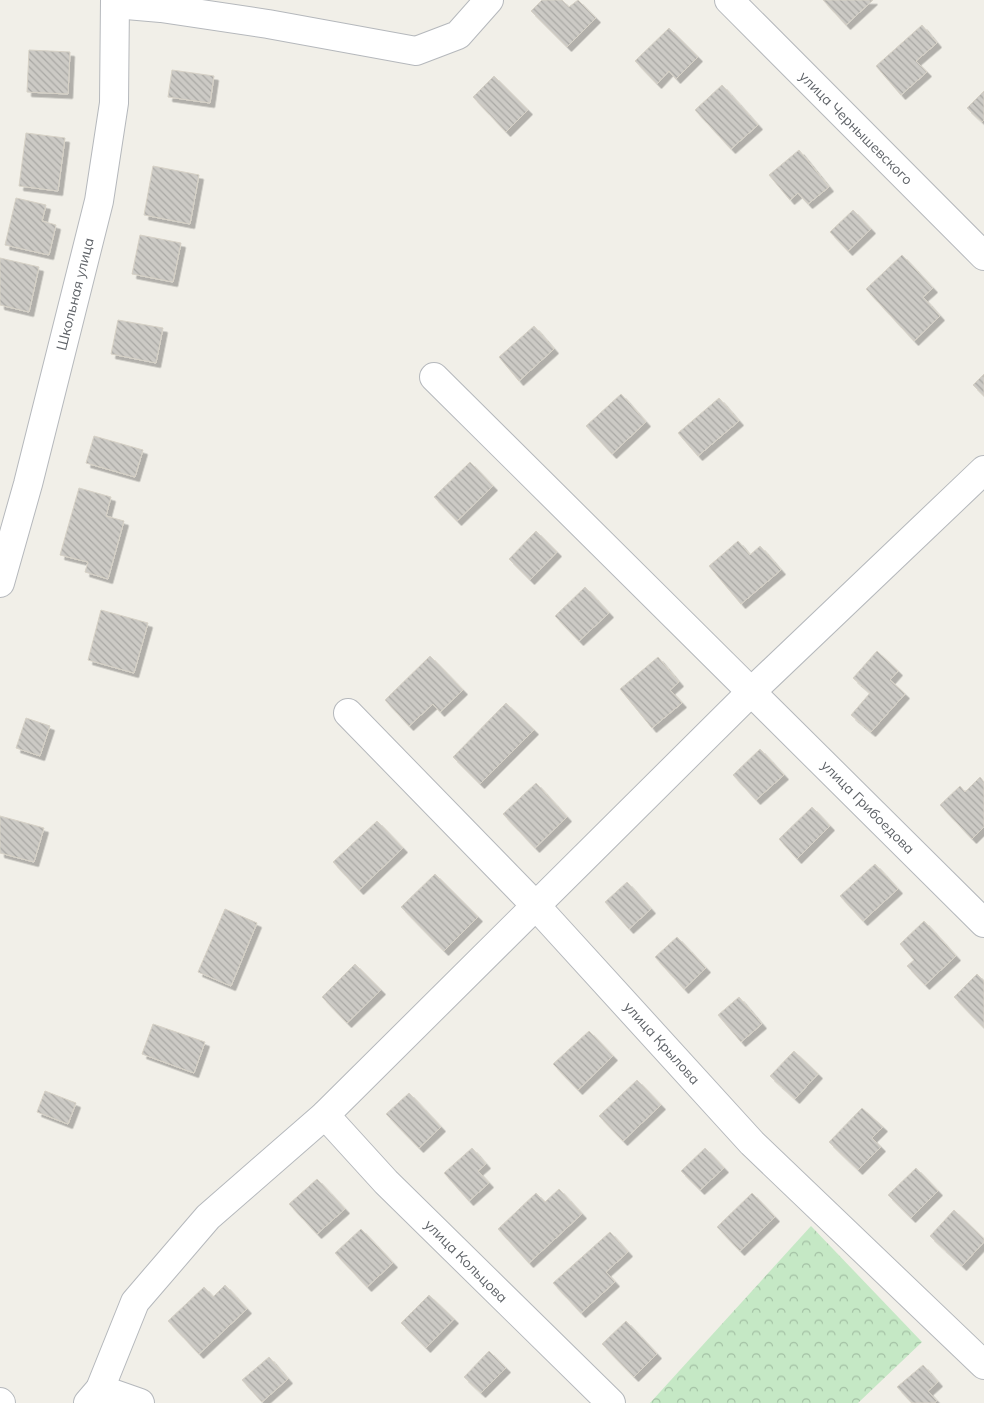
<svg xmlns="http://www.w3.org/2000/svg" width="984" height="1403" font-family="Mulish,sans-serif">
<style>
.forest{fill:url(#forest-crowns)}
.building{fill:url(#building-back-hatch);stroke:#d6d1c6;filter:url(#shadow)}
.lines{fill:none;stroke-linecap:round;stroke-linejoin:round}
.minor-casing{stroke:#b5b8bc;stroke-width:30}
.minor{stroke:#fff;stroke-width:28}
.labels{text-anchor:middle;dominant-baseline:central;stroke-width:5;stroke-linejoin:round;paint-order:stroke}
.street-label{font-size:14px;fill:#5f6368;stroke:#fff}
</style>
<defs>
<pattern id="forest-crowns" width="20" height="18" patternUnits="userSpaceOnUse" patternTransform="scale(1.25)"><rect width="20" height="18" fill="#c5e8c5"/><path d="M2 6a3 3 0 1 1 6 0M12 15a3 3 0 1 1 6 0" fill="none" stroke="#a3c0a4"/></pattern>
<pattern id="building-back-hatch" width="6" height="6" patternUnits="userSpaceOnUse" patternTransform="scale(1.25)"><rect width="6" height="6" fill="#cccac5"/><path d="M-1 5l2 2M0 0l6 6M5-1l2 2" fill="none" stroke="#a9a8a4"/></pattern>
<filter id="shadow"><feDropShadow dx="4.5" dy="4.5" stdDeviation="0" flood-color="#0004"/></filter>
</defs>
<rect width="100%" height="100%" fill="#f1efe8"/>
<path class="forest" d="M811,1226L922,1342L858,1403H650Z"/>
<g class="building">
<path d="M542,0H562L569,7L578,0L596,18L567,47L531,11Z"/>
<path d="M823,0H873L846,25Z"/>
<path d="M922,25L937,43L916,61L927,72L901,95L876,66Z"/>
<path d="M669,28L698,57L676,79L669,71L657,84L635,61Z"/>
<path d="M29,50L70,52L68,94L27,92Z"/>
<path d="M172,70L214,76L210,103L168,97Z"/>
<path d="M494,76L528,110L506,132L473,97Z"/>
<path d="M722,85L758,125L731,149L695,110Z"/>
<path d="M984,91V120L982,122L967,108Z"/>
<path d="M26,133L65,138L58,191L19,186Z"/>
<path d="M799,150L829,187L808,204L798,193L790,200L769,175Z"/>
<path d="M153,166L199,175L190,224L144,215Z"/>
<path d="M16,198L46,205L42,221L56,225L49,255L5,245Z"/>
<path d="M853,210L871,229L848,251L830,232Z"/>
<path d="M140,235L181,243L173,282L132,274Z"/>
<path d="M902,255L933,288L923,297L940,316L914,341L866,289Z"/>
<path d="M0,258L39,267L29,312L0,305Z"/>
<path d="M118,320L163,328L156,363L111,354Z"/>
<path d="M534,326L554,349L519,381L499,357Z"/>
<path d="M984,374V396L973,385Z"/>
<path d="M621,394L646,422L612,454L586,426Z"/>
<path d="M719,398L739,421L698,456L678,433Z"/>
<path d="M94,436L143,450L135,477L86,463Z"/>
<path d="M470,462L493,486L457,521L434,497Z"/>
<path d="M79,488L111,497L106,516L124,521L108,579L85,572L88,562L60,555Z"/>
<path d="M536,531L557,552L530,580L509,559Z"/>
<path d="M738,541L750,555L760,546L781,570L741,604L709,566Z"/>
<path d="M585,587L609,613L579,641L555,616Z"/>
<path d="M101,610L148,623L134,673L88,660Z"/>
<path d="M877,651L898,671L890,680L905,694L871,732L851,715L870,693L853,678Z"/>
<path d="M430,656L463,690L440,712L433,704L409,726L385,700Z"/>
<path d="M658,657L679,682L670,690L682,703L652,728L620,689Z"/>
<path d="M506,703L534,730L480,784L453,757Z"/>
<path d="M26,718L50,726L40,756L16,748Z"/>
<path d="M760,749L784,775L756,800L733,775Z"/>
<path d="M980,777L984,782V827L972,839L940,805L960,786L965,792Z"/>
<path d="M536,783L567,817L535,848L503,814Z"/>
<path d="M812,807L830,826L797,859L779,839Z"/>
<path d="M0,816L44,828L34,862L0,853Z"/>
<path d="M377,821L403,848L359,890L333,862Z"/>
<path d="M875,864L898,889L863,921L840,896Z"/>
<path d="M435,874L478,917L444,951L401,907Z"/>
<path d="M627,882L651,909L629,929L605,902Z"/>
<path d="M225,909L257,923L231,986L198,972Z"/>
<path d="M924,921L956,956L925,985L907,966L914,960L900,944Z"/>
<path d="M677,937L706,968L684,989L655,957Z"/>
<path d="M355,964L381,990L347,1023L322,997Z"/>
<path d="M977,974L984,981V1028L954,997Z"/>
<path d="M739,997L762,1024L741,1042L718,1015Z"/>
<path d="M153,1024L205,1042L194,1073L142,1054Z"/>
<path d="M589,1031L613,1056L578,1090L553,1064Z"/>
<path d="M794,1051L818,1074L795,1099L770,1076Z"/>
<path d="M637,1080L661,1105L623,1141L599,1116Z"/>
<path d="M45,1091L76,1103L68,1124L37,1112Z"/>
<path d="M409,1093L441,1127L419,1148L386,1114Z"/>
<path d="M862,1108L883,1127L872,1138L881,1147L858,1170L829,1142Z"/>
<path d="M472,1148L486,1164L478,1171L489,1183L469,1201L444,1173Z"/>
<path d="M705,1148L724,1168L700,1190L681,1171Z"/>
<path d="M916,1168L938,1191L911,1218L888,1195Z"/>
<path d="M317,1179L345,1209L317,1234L289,1204Z"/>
<path d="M559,1189L582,1214L529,1263L498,1229L536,1193L545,1202Z"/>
<path d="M752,1193L775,1217L740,1251L717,1227Z"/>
<path d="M954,1210L984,1239V1242L962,1266L930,1236Z"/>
<path d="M361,1229L393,1263L367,1287L335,1253Z"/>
<path d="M610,1232L628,1252L606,1272L615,1282L581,1313L553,1283Z"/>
<path d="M225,1285L247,1309L199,1354L168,1321L204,1287L213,1297Z"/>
<path d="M429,1295L454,1319L426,1348L401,1323Z"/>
<path d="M626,1321L657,1354L634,1377L602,1344Z"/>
<path d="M489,1351L506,1368L481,1393L464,1377Z"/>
<path d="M269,1357L288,1379L262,1402L242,1380Z"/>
<path d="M923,1365L938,1382L928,1391L937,1401L934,1403H912L897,1387Z"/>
</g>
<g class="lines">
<g class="minor-casing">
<g id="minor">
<path d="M729,0L984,256"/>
<path d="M115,4L161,8L268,24L416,51L458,35L489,0"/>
<path d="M434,377L984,923"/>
<path d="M0,583L28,484L99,201L114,103L115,0"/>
<path d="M348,713L536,906L752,1143L984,1365"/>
<path d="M325,1115L386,1182L611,1403"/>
<path d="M100,1389L140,1403"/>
<path d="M0,1402L1,1403"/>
<path d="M88,1403L100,1389L135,1302L208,1217L325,1115L752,691L984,470"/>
</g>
</g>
<use href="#minor" class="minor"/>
</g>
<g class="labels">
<g class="street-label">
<text transform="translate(856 128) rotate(45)">улица Чернышевского</text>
<text transform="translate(75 294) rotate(-76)">Школьная улица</text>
<text transform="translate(868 807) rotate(45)">улица Грибоедова</text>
<text transform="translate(662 1043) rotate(48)">улица Крылова</text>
<text transform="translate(466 1261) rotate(45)">улица Кольцова</text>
</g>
</g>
</svg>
